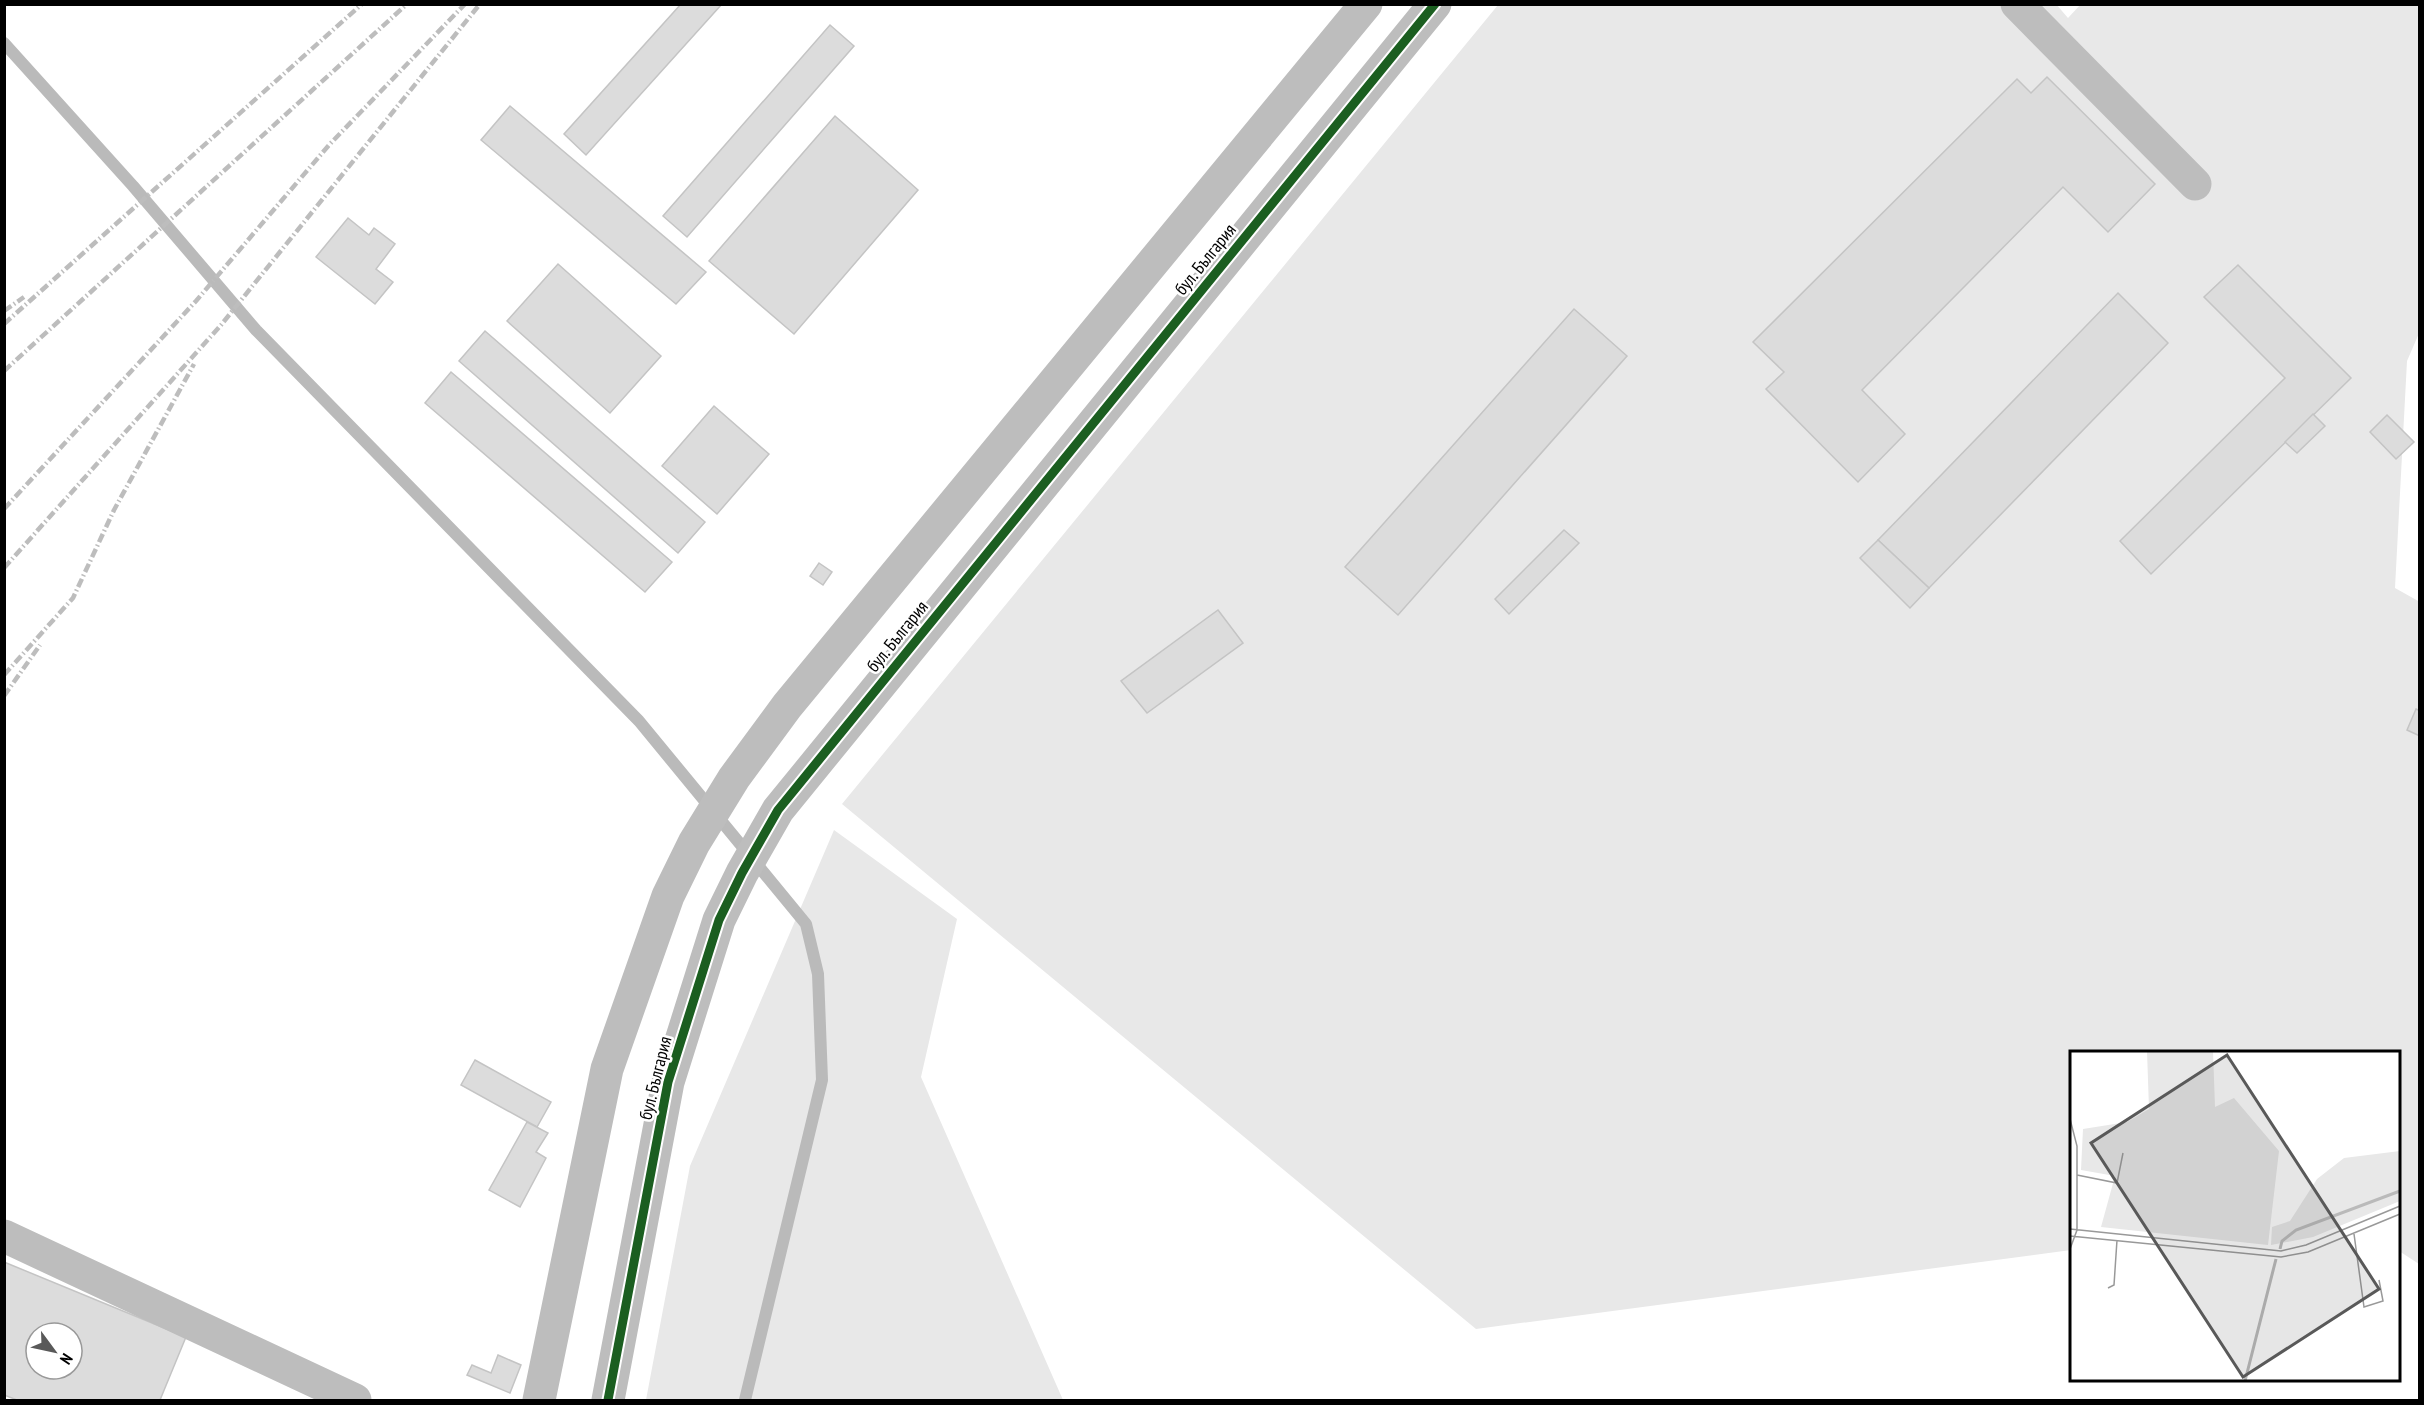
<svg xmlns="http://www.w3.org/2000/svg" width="2424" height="1405" font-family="'PT Sans Narrow',sans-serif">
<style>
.green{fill:#e8e8e8}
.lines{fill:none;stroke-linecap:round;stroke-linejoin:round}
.stream{stroke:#bababa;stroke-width:12}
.building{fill:#dcdcdc;stroke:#c4c4c4;stroke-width:1.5;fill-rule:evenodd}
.minor{stroke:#bdbdbd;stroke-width:33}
.rail{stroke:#bdbdbd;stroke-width:4.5;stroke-dasharray:9 3 1.5 3;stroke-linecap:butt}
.cycleway-casing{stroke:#fff;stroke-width:13}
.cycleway{stroke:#1b5e20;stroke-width:9}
.labels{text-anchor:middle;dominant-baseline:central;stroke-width:5;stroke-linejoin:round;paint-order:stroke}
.street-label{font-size:18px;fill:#000;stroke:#fff}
.inset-river{fill:none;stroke:#bababa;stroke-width:3}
.inset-road{fill:none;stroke:#999;stroke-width:1.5}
.view{fill:#595959;fill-opacity:0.15;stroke:#595959;stroke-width:3}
.inset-edge{fill:none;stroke:#000;stroke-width:3}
</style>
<rect width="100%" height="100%" fill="#fff"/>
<g class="green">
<path d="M2056,4L2068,18L2081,4L2419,5L2420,331L2407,361L2395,588L2420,602L2419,1264L2399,1251L2398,1052H2072L2071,1250L1476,1329L842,804L1498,5Z"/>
<path d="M834,830L957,919L921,1077L1063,1400H646L690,1166Z"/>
</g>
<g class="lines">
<path class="stream" d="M4,43L133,186L256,330L639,721L806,924L818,974L822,1080L745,1400"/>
</g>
<g class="building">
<path d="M681,4H722L586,155L564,134Z"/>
<path d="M830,25L854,46L687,237L663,216Z"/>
<path d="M2047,77L2155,184L2108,232L2063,187L1862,390L1905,434L1858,482L1766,389L1784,372L1753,342L2017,79L2031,93Z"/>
<path d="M510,106L706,272L676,304L481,140Z"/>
<path d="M835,116L918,190L794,334L709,261Z"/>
<path d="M348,218L369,235L374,228L395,244L376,269L393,282L375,304L316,257Z"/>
<path d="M558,264L661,356L610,413L507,321Z"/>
<path d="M2238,265L2351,378L2151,574L2120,541L2285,378L2204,297Z"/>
<path d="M2118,293L2168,343L1929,588L1878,540Z"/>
<path d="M1574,309L1627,356L1398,615L1345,567Z"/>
<path d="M485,331L705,522L678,553L459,361Z"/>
<path d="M451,372L672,562L645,592L425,403Z"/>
<path d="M714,406L769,454L717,514L662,466Z"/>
<path d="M2313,414L2325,426L2297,453L2285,442Z"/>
<path d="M2387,415L2414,442L2396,459L2370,432Z"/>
<path d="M1564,530L1579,543L1509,614L1495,599Z"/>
<path d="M1878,540L1929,588L1910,608L1860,558Z"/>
<path d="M819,563L832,572L823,585L810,576Z"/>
<path d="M1218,610L1243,643L1147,713L1121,681Z"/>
<path d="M2416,709L2420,711V736L2407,730Z"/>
<path d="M475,1060L551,1102L537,1127L461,1085Z"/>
<path d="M527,1122L548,1133L536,1152L546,1158L520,1207L489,1190Z"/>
<path d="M4,1262L186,1337L160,1400H17L4,1395ZM36,1333H72V1369H36Z"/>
<path d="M498,1355L521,1365L510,1393L467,1375L472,1365L491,1373Z"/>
</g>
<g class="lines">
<g class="minor">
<path d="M2017,4L2195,184"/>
<path d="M4,1236L355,1400"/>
<path d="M539,1400L607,1069L668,896L694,843L734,778L787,706L1366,4"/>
<path d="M608,1400L668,1082L719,920L742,873L778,810L1435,4"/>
</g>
<g class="rail">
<path d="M4,311L24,297"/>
<path d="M4,324L362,4"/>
<path d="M4,371L407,4"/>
<path d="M4,509L196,301L329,145L465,4"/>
<path d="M4,568L221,325L480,4"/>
<path d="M4,675L73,598L114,510L194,364"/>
<path d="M4,696L40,645"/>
</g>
<g class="cycleway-casing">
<path id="cycleway" d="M608,1400L668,1082L719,920L742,873L778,810L1435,4"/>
</g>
<use href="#cycleway" class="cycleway"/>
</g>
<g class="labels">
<g class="street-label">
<text transform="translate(1205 259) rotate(-51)">бул. България</text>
<text transform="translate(897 636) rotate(-51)">бул. България</text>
<text transform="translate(655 1078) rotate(-76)">бул. България</text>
</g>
</g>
<g transform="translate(2070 1051)">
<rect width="330" height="330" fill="#fff"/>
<path d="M77,0H143L145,56L164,47L209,100L198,194L31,176L45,125L11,119L13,78L57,71L79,58ZM330,100V150L243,186L201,194L202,176L220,170L247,128L274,107Z" fill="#e8e8e8"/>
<path class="inset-river" d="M210,198L212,190L226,179L330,140M175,330L206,208"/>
<path class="inset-road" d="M0,68L7,95V179L0,198M7,124L47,132L53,102M0,178L211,200L236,194L330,155M284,183L294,256L313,250L309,229M0,185L211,206L238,201L330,163M38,237L44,234L47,189"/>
<path class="view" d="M157,4L309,238L173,326L21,92Z"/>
<rect width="330" height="330" class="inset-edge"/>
</g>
<rect width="2424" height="1405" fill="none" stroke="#000000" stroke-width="12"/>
<g transform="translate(54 1351) rotate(123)"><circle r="28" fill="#ffffff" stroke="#999999" stroke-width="1.5"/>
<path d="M0-4.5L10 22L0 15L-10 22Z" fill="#595959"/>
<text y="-9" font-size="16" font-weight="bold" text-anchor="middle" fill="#000000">N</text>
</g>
</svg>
